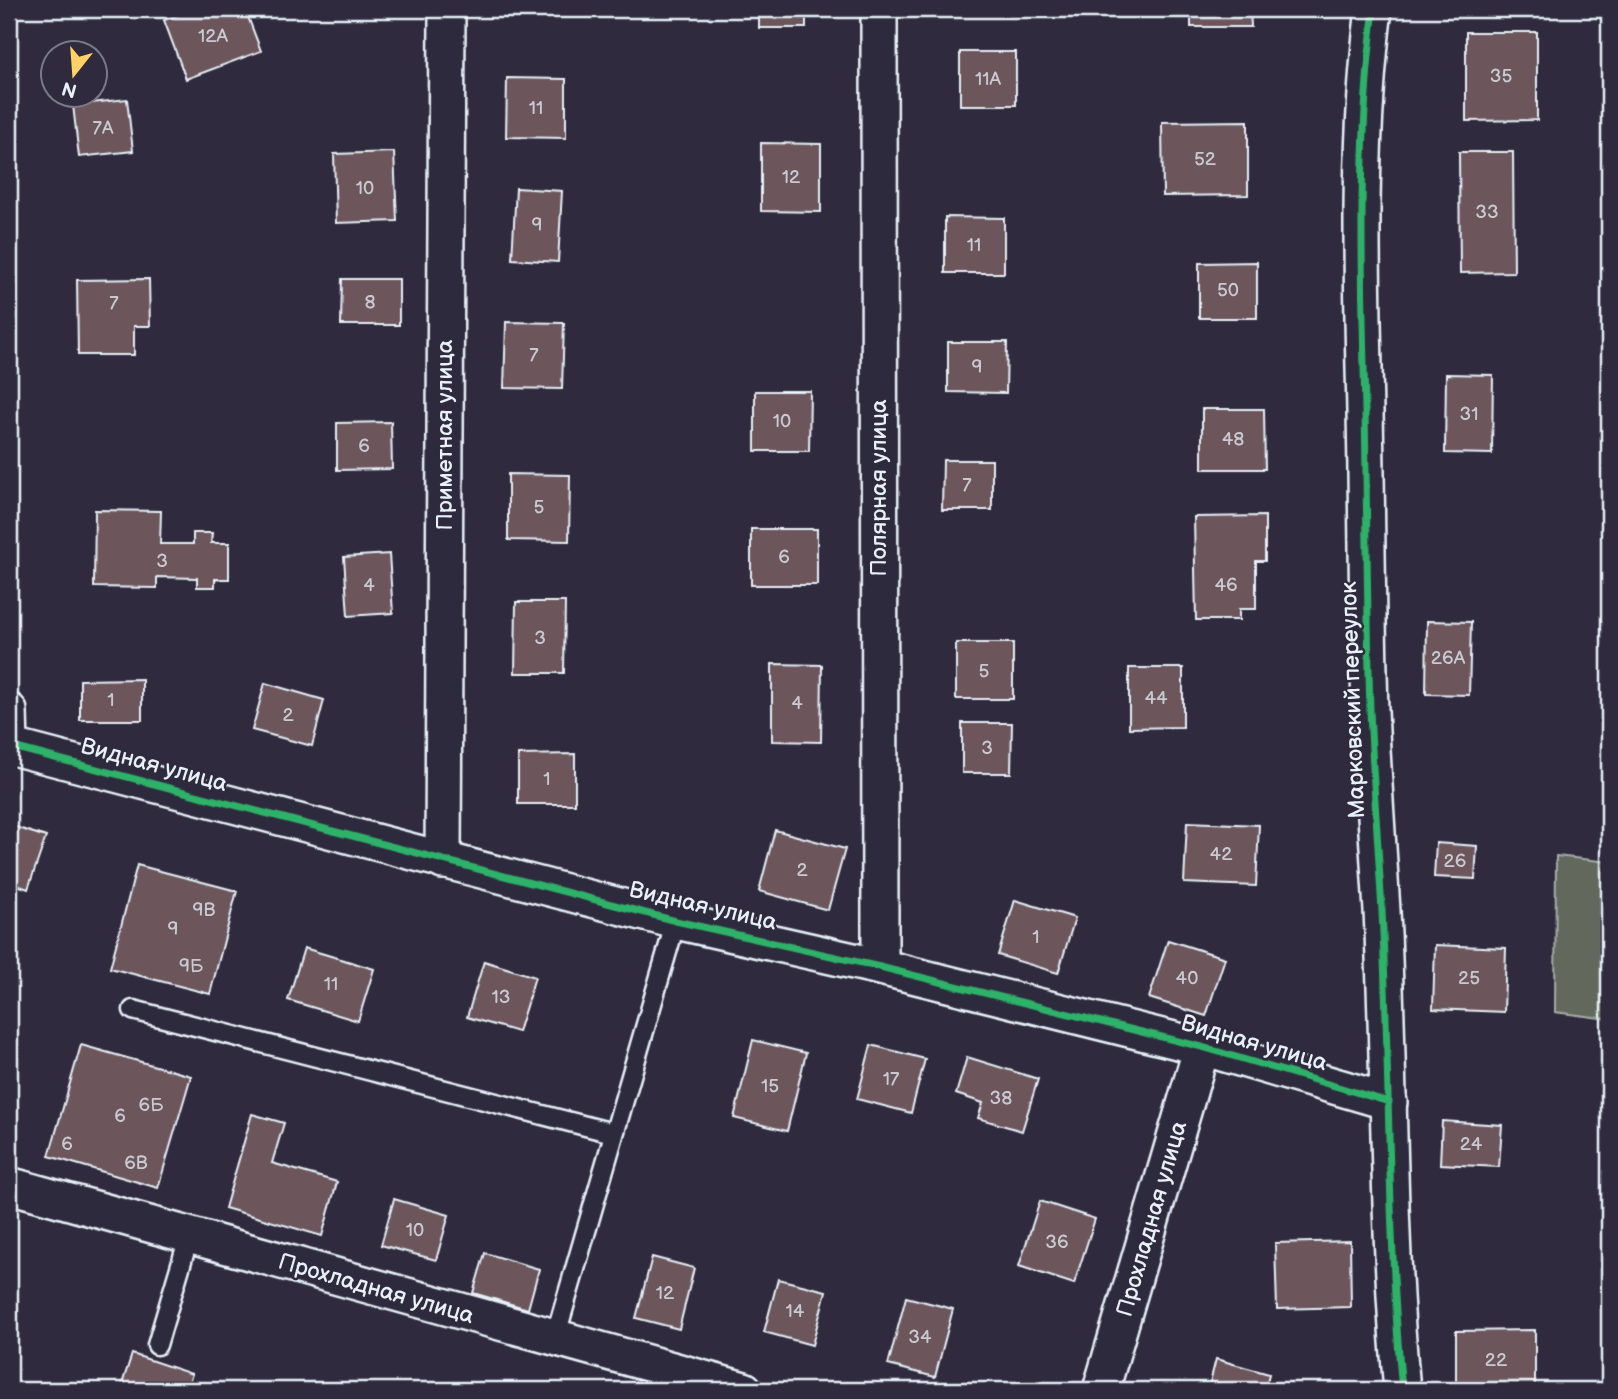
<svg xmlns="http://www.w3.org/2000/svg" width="1618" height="1399" font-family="'Balsamiq Sans',sans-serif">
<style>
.green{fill:#62685b;stroke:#a5acaa;stroke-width:2}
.building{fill:#6c565b;stroke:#e8f1f8;stroke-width:2}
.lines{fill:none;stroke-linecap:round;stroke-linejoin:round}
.lane-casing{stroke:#e8f1f8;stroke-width:23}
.street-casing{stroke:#e8f1f8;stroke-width:40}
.lane{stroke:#2f2a3d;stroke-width:18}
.street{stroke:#2f2a3d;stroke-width:35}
.cycleway-casing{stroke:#2f2a3d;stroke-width:11}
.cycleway{stroke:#2db169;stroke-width:7}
.labels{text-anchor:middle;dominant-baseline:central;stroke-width:5;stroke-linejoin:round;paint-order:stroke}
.number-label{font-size:19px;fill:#c9cad1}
.street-label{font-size:23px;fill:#e8f1f8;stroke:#2f2a3d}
</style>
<rect width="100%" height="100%" fill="#2f2a3d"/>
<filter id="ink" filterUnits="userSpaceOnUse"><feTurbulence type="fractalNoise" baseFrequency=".0143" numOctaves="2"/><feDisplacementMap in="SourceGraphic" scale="14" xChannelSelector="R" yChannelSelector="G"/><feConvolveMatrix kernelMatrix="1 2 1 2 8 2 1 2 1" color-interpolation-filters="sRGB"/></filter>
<g filter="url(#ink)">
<path class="green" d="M1556,856L1609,862V1019L1555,1012Z"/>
<g class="building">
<path d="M194,9H245L261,51L186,79L164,20Z"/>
<rect x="759" y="9" width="47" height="19"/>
<path d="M1191,9H1250L1251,27H1191Z"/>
<path d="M1466,32H1537V120L1466,121Z"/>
<rect x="960" y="52" width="56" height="53"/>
<path d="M507,78L566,79V138L506,137Z"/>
<path d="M127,99L133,151L79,157L73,105Z"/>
<path d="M1248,121V195L1163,196L1162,122Z"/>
<path d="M761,143L821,144V212L761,211Z"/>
<path d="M394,152L397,221L336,223L334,154Z"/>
<path d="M1459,152H1513L1514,272L1460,273Z"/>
<path d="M516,188L562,191L558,262L512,259Z"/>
<path d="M945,217L1004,218V273H945Z"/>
<path d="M1257,262V318H1199V263Z"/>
<path d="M149,279L150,326H134V355H78L77,280Z"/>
<path d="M342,279H399V325H341Z"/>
<path d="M506,322L564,323L562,389L504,388Z"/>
<path d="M948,342H1007L1006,393L948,392Z"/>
<path d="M1446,374L1493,375L1492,454L1445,453Z"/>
<path d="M755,391H810L809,451H755Z"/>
<path d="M1202,409H1264L1265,469H1202Z"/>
<path d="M391,422L392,469L337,470V423Z"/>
<path d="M943,460H992V510H942Z"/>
<path d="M508,474L570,475L569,541L508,540Z"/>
<path d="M95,510L161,511L160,544H193V533H212L211,543H229V579H215V587H197V578L157,577V588L94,587Z"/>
<path d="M1265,516V561H1256V609H1239V620H1196L1194,517Z"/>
<rect x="751" y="529" width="66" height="56"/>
<path d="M389,554L393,613L348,616L344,557Z"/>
<path d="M516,602H565L564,673H515Z"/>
<path d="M1427,621L1471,622L1469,695L1426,694Z"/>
<rect x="956" y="643" width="57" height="56"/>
<path d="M772,664L822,665L821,742L772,741Z"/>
<path d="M1129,668H1183V727L1129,728Z"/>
<path d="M142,679V720H80V680Z"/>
<path d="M265,683L324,700L312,746L252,730Z"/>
<path d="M962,723H1012L1011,773H962Z"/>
<path d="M575,754V804H518V755Z"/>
<path d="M1187,822L1259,825L1256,886L1184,883Z"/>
<path d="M9,825L46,837L28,889L9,882Z"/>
<path d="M775,830L845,849L828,910L759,891Z"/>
<path d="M1436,843L1477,846L1475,879L1434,877Z"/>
<path d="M137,865L237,891L210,994L110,968Z"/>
<path d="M1015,900L1075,918L1058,973L998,955Z"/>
<path d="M1168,940L1225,958L1206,1016L1149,998Z"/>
<path d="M1435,945L1506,948L1504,1012L1433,1009Z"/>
<path d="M304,948L374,969L358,1021L288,1000Z"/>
<path d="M484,961L535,977L518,1032L467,1017Z"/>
<path d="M753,1040L806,1053L787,1131L734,1118Z"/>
<path d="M81,1045L191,1076L158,1188L49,1156Z"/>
<path d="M871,1045L925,1059L911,1113L857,1099Z"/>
<path d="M967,1057L1038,1079L1022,1131L978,1118L983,1103L956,1094Z"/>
<path d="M252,1114L284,1123L272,1163L337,1182L322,1236L225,1208Z"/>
<path d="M1442,1121L1502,1125L1499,1167L1440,1164Z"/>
<path d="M394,1199L449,1215L436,1260L381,1245Z"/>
<path d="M1040,1201L1095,1219L1074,1284L1019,1266Z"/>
<path d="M1350,1241L1351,1307L1277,1309L1275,1243Z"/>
<path d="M485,1253L539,1269L528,1309L473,1293Z"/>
<path d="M652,1257L694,1268L679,1329L636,1318Z"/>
<path d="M778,1279L826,1291L812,1345L764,1332Z"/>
<path d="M906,1297L953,1309L935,1377L888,1365Z"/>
<path d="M1535,1330V1390H1456V1331Z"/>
<path d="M132,1354L192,1374L186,1390H120Z"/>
<path d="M1216,1359L1269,1374L1265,1390H1208Z"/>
</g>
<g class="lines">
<g class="lane-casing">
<g id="lane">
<path d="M133,1010L613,1133"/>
<path d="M555,1338L676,921"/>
<path d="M157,1345L189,1237"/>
</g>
</g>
<g class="street-casing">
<g id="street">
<path d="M879,9L880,967"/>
<path d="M1374,9C1357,143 1362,276 1365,411C1367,511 1367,611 1370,710C1373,777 1378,844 1382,911C1390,1071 1387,1231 1402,1390"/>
<path d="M9,711L10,746"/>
<path d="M9,746L676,921L880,967L1202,1047L1389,1102"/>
<path d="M443,861L447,9"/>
<path d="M9,1185L744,1390"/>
<path d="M1101,1390L1202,1047"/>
</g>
</g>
<use href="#lane" class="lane"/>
<use href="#street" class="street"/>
<g class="cycleway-casing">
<g id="cycleway">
<path d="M1374,9C1357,143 1362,276 1365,411C1367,511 1367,611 1370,710C1373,777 1378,844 1382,911C1390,1071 1387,1231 1402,1390"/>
<path d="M9,746L676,921L880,967L1202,1047L1389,1102"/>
</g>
</g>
<use href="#cycleway" class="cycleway"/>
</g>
</g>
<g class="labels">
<g class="number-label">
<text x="213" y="36">12А</text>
<text x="1501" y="76">35</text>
<text x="988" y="79">11А</text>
<text x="536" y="108">11</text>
<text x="103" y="128">7А</text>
<text x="1205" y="159">52</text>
<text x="791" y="177">12</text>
<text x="365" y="188">10</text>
<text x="1487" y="212">33</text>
<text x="537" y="225">9</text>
<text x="974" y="245">11</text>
<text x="1228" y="290">50</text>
<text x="370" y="302">8</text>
<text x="114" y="303">7</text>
<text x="534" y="355">7</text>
<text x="977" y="367">9</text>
<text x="1469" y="414">31</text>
<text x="782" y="421">10</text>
<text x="1233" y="439">48</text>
<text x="364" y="446">6</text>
<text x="967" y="485">7</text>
<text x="539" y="507">5</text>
<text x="784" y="557">6</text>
<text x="162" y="561">3</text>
<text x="369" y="585">4</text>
<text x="1226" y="585">46</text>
<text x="540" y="638">3</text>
<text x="1448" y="658">26А</text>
<text x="984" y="671">5</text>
<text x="1156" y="698">44</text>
<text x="111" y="700">1</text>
<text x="797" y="703">4</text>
<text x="288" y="715">2</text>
<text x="987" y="748">3</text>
<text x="547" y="779">1</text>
<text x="1221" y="854">42</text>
<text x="1455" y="861">26</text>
<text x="802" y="870">2</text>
<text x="204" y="910">9В</text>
<text x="173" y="929">9</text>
<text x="1036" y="937">1</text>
<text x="191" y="966">9Б</text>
<text x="1187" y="978">40</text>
<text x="1469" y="978">25</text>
<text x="331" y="984">11</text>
<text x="501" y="997">13</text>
<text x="891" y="1079">17</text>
<text x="770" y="1086">15</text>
<text x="1001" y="1098">38</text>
<text x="151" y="1105">6Б</text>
<text x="120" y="1116">6</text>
<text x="67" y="1144">6</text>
<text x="1471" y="1144">24</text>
<text x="136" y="1163">6В</text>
<text x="415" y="1230">10</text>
<text x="1057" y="1242">36</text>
<text x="665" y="1293">12</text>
<text x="795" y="1311">14</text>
<text x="920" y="1337">34</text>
<text x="1496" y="1360">22</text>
</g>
<g class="street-label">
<text transform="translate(445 435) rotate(-90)">Приметная улица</text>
<text transform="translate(879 488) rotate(-90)">Полярная улица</text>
<text transform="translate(1353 700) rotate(-92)">Марковский переулок</text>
<text transform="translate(154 765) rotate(15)">Видная улица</text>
<text transform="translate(703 906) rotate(13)">Видная улица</text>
<text transform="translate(1254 1043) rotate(16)">Видная улица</text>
<text transform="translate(1152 1219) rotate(-74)">Прохладная улица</text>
<text transform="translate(376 1289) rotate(16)">Прохладная улица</text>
</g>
</g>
<rect width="1618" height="1399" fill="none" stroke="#2f2a3d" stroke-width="35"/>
<rect x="18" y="18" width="1583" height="1364" fill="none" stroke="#e8f1f8" stroke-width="2.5" filter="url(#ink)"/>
<g transform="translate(74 74) rotate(197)"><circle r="33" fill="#2f2a3d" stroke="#797a88" stroke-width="2"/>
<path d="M0-5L12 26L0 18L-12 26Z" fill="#ffd166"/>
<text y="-10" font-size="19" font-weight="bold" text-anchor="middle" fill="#e8f1f8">N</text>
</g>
</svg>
